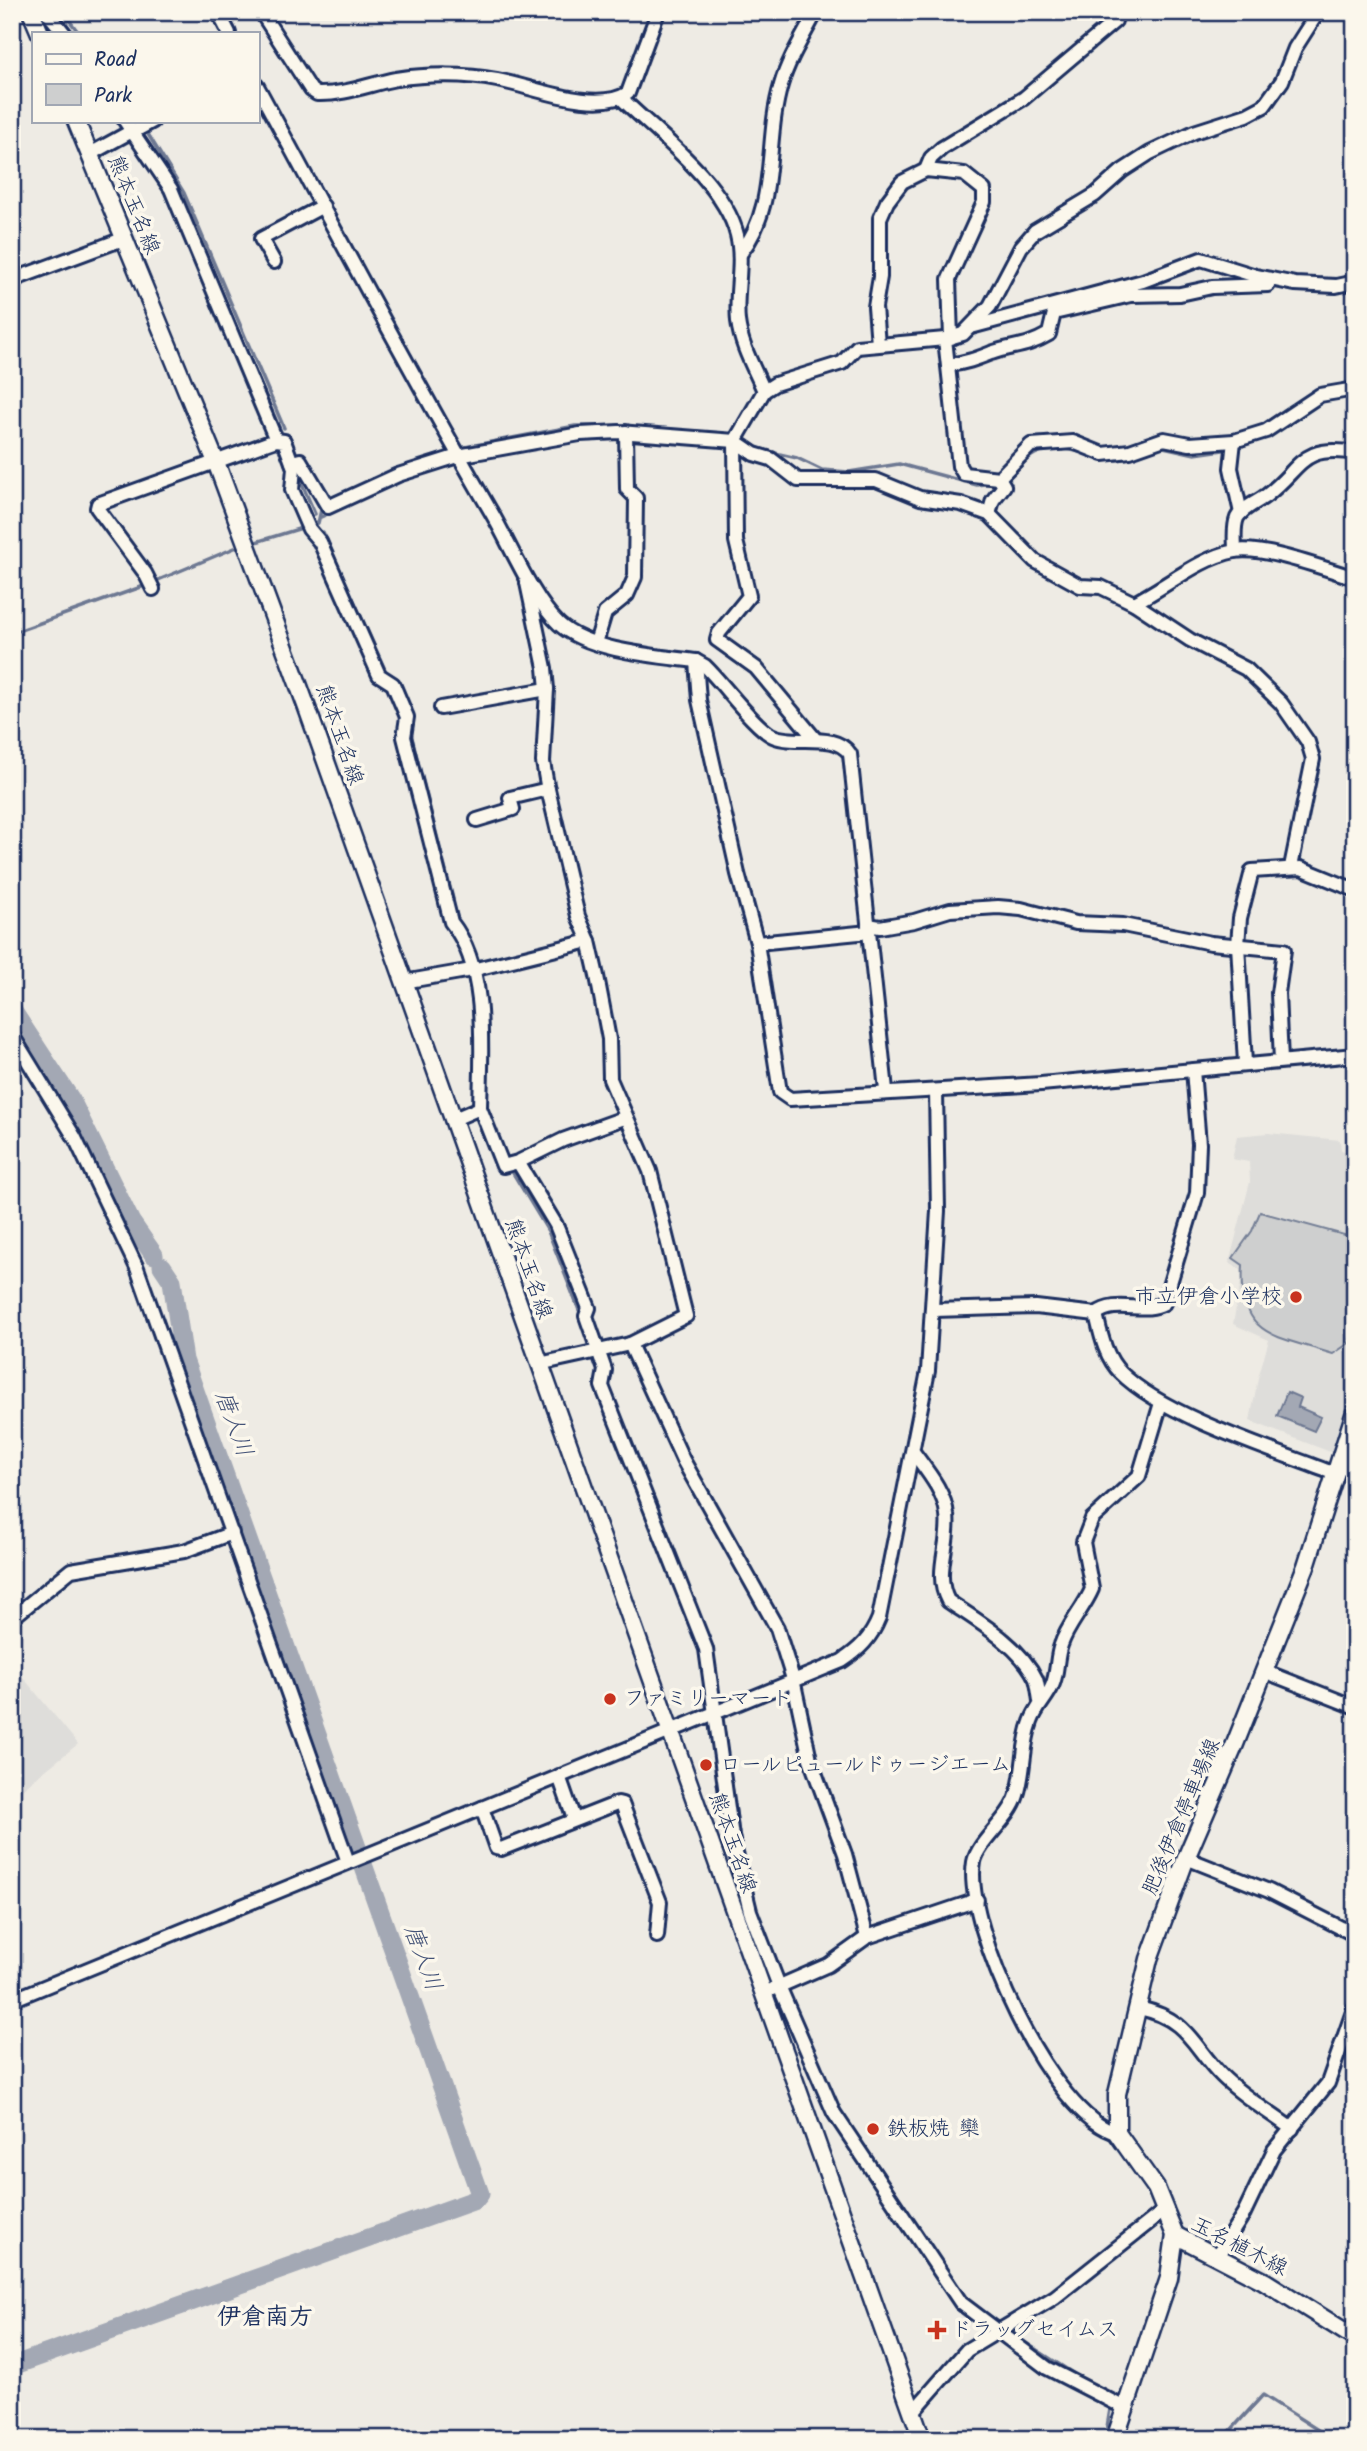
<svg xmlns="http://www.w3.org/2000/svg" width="1367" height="2451" font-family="Kalam,'Klee One',sans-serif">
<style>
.built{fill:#deddda}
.green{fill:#cecfcf;stroke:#747f96;stroke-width:2}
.water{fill:#a3a8b4;stroke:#6d7892;stroke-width:2}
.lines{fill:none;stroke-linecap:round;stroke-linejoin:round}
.stream{stroke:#6d7892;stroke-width:3.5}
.river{stroke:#a3a8b4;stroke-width:19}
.minor-casing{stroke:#1b2f5e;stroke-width:18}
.major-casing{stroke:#1b2f5e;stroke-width:21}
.minor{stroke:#fbf7ec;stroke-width:12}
.major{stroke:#fbf7ec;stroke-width:16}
.poi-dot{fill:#c8321e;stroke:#fbf7ec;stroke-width:2.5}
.labels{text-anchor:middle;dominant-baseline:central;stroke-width:7;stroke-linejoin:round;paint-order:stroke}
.street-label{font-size:21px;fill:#1b2f5e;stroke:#fbf7ec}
.poi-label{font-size:21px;fill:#1b2f5e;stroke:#fbf7ec;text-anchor:start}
.water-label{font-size:23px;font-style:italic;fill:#445378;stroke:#fbf7ec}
.quarter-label{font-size:24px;font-weight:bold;fill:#1b2f5e;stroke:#fbf7ec}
</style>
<rect width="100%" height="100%" fill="#eeebe4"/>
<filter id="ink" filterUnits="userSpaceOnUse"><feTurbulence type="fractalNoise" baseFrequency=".0143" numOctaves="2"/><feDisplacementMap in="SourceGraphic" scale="14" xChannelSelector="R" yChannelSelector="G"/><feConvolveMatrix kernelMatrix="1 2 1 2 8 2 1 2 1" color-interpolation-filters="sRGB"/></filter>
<g filter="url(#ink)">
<g class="built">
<path d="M1268,1133L1340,1140L1341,1150L1355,1154V1389L1333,1453L1250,1421L1258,1378L1269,1340L1233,1324L1243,1271L1229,1263L1250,1182L1249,1162L1232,1159L1237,1136Z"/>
<path d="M12,1664L78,1744L12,1797Z"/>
</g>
<path class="green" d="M1260,1212L1355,1238L1348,1276L1355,1288V1325L1349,1343L1333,1354C1275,1335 1238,1338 1243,1265L1233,1258L1252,1231Z"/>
<path class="water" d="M1287,1392L1301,1398L1298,1407L1321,1417L1314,1431L1277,1416Z"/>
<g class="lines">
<g class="stream">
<path d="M58,12L73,33"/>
<path d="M63,12L79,33"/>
<path d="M132,121L174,183"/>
<path d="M140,121L184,193L284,428"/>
<path d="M178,190L282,434"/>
<path d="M642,428L731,434"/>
<path d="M743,440L762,450L797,458L822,470L849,472L899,464L977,485L997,482"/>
<path d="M1159,446L1195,454L1230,449"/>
<path d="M460,448L575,426H620"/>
<path d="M1059,448C1099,452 1105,471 1149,451"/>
<path d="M1238,448L1275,432"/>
<path d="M299,477L315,514"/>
<path d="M1004,479C1025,468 1022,456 1048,449"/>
<path d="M321,517L384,488"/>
<path d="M323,532L387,674"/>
<path d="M256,542L318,523L321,510L310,488"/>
<path d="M12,633L144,586L237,547"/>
<path d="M411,734L453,899"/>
<path d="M510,1168L548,1231L579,1310"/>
<path d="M718,1692L741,1847"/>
<path d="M1009,2332L1085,2381"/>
<path d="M1105,2439L1110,2409"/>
<path d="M1223,2439L1263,2395L1332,2439"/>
</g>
<g class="river">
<path d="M12,1010L71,1100L131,1222L154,1255"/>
<path d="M12,2366L475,2200L480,2194L184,1360L172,1281L162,1266"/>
</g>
<g class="minor-casing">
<g id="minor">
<path d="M47,12L64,33"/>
<path d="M218,12L229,33"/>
<path d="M261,12L311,90L317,94C344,95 370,84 396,79C428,74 466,74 497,80C531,86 596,114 628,93L658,12"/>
<path d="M257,86C334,227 409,371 490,510C509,542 533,600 559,624C588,651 657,656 696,661L705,666C722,682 755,728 773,736C796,746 835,731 850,754L886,1090"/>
<path d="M621,98C658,134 724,183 737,235C744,263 735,293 738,321C741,346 754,368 764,391"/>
<path d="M125,121L171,189L276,440"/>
<path d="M133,132L153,121"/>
<path d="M90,154L132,131"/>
<path d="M926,170L931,158L942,148L1024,98L1115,21"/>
<path d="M740,254C779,205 764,142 781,85C788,60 804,35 816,12"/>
<path d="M274,262L261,239L323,206"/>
<path d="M12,280L123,239"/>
<path d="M971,327L1143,281L1201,259L1256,276L1295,284L1336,286L1355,282"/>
<path d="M945,339L959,466L964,474L999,478"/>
<path d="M878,344L875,307L880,277V218L887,202L902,182L926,170L964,174L984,190V202L949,279L951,338"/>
<path d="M948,365C965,363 976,359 991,353C1013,345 1025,348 1049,334L1054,313L1131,295L1180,294L1212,287L1268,285"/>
<path d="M1234,441L1231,468L1241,513"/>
<path d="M292,462L300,460L328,507L398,475L458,456L580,434L619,432L735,441L754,454L771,459L798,480H876L920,498L961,504L989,514L1035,561L1080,586L1101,587L1134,603L1190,640L1246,669L1281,703L1308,742L1313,759L1291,867"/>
<path d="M999,478L1031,445L1073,442L1103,454L1130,451L1164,439L1190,444L1234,441L1266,431L1320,395L1355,389"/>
<path d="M989,514L993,500L1004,486L999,478"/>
<path d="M1235,551C1235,541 1233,528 1237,518C1242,508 1258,502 1267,495C1303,467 1300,444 1355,453"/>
<path d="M527,583L545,668L547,689L543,762L547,785L578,916L589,941L597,976L609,1039L610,1079L650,1171L686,1316L630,1344L539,1364"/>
<path d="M153,589L145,573L97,508L98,504L276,440L284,441L294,468L292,490L309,529L320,542L379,675L393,684L407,717L404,737L451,922C489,970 481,1051 480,1108L503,1166L518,1162L556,1225L589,1308L586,1316L605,1370L602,1386L706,1649L732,1837L750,1911L779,1986L834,2113L961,2303L1047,2368L1125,2408"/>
<path d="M1134,603C1166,587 1199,558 1235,551C1264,546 1325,569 1355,578"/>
<path d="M596,643L605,613L627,595L635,577L636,498L627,489L626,432"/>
<path d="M696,661L699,700L738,874L757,943L780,1092L790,1099L1041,1084L1355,1055"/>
<path d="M441,708L547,689"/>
<path d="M816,740L756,668L717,640L719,633L749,596L736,541L735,441L764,391L775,384L842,363L857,347L945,339L963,334L990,306L1021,247L1035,231L1095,195L1122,171L1150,153L1194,132L1247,115L1264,106L1282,81L1295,48L1318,12"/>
<path d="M477,820L513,809L510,798L548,789"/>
<path d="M868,925L880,927L914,921L950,910L998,907L1021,909L1076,923L1123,925L1211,943L1284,950L1278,993L1281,1061"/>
<path d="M757,943L869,932"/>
<path d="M403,982L472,970L589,941"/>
<path d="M12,1035L75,1138L137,1268L348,1862"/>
<path d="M1245,1063L1238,945L1240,918L1252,871L1301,868L1355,890"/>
<path d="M452,1120L480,1108"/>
<path d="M518,1162L563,1140L624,1118"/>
<path d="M934,1310L1036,1307L1096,1314C1117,1298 1143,1315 1164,1303L1197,1193L1199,1144L1193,1070"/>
<path d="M1096,1314C1101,1335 1105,1357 1121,1373C1164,1416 1276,1451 1335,1474"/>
<path d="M630,1344L683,1460L777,1628L793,1679L810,1759L845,1854L867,1937"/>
<path d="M914,1453C927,1471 945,1492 947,1515C951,1544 933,1573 948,1601C977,1621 1020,1645 1036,1679C1038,1685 1039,1694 1040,1701"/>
<path d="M1338,1466L1355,1471"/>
<path d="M12,1618L71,1570L184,1551L232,1533"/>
<path d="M1264,1671L1355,1707"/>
<path d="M559,1776L574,1819"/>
<path d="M482,1808L496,1848L501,1849L618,1803L622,1804L660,1902L657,1936"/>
<path d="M1186,1858L1269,1891L1355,1935"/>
<path d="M773,1989L828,1965L867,1937L977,1900"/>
<path d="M12,2000L842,1661C860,1649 871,1638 879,1618L928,1371L938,1211L936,1091"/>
<path d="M1139,2008C1189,2019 1192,2046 1222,2076C1242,2096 1269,2112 1292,2129"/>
<path d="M1117,2133C1053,2119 963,1925 974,1862C978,1841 1010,1819 1017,1795C1025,1772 1022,1745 1031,1722C1036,1707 1047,1698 1052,1686C1058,1673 1056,1658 1061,1645C1067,1626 1084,1608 1092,1589L1083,1542L1092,1519L1139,1476L1161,1403"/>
<path d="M1218,2255L1244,2213L1274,2150L1328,2083L1355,2006"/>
<path d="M912,2413L967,2350L1055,2297L1166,2209"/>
</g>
</g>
<g class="major-casing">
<g id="major">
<path d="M31,12L40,33"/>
<path d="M76,121L216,462L307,708L922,2439"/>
<path d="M1175,2235L1264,2281L1355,2338"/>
<path d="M1115,2439L1169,2278L1175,2235L1156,2188L1117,2133V2094L1149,1959L1186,1858L1235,1744L1306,1566L1355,1412"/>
</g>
</g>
<use href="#minor" class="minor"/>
<use href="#major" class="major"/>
</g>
</g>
<g class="poi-dot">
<circle cx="1296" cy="1297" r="7"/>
<circle cx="610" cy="1699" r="7"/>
<circle cx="706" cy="1765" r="7"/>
<circle cx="873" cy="2129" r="7"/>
<path d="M933.5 2319.5h7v7h7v7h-7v7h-7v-7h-7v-7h7z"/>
</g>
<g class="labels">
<g class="street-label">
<text transform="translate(133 205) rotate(68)">熊本玉名線</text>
<text transform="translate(339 735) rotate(71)">熊本玉名線</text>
<text transform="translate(528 1269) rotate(71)">熊本玉名線</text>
<text transform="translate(1182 1817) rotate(-67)">肥後伊倉停車場線</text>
<text transform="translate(732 1843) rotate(71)">熊本玉名線</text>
<text transform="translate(1239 2247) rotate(27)">玉名植木線</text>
</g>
<g class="poi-label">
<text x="1282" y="1297" text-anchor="end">市立伊倉小学校</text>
<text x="624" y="1699">ファミリーマート</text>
<text x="720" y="1765">ロールピュールドゥージエーム</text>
<text x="887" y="2129">鉄板焼 欒</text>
<text x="951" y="2330">ドラッグセイムス</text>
</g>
<g class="water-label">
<text transform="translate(233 1424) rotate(70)">唐人川</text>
<text transform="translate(422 1958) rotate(70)">唐人川</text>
</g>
<g class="quarter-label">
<text x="265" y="2317">伊倉南方</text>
</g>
</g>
<rect width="1367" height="2451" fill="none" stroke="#fbf7ec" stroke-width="42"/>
<rect x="21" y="21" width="1325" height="2409" fill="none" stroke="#1b2f5e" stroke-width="2.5" filter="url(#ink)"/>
<rect x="32" y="32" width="228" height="91" fill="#fbf7ec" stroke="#a1a7b3" stroke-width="2"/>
<rect x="46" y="54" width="35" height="10" fill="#fbf7ec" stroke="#a1a7b3" stroke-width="2"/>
<text x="94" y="66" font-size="21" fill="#1b2f5e">Road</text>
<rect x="46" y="84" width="35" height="21" fill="#cecfcf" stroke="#a1a7b3" stroke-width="2"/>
<text x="94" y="102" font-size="21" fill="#1b2f5e">Park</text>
</svg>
